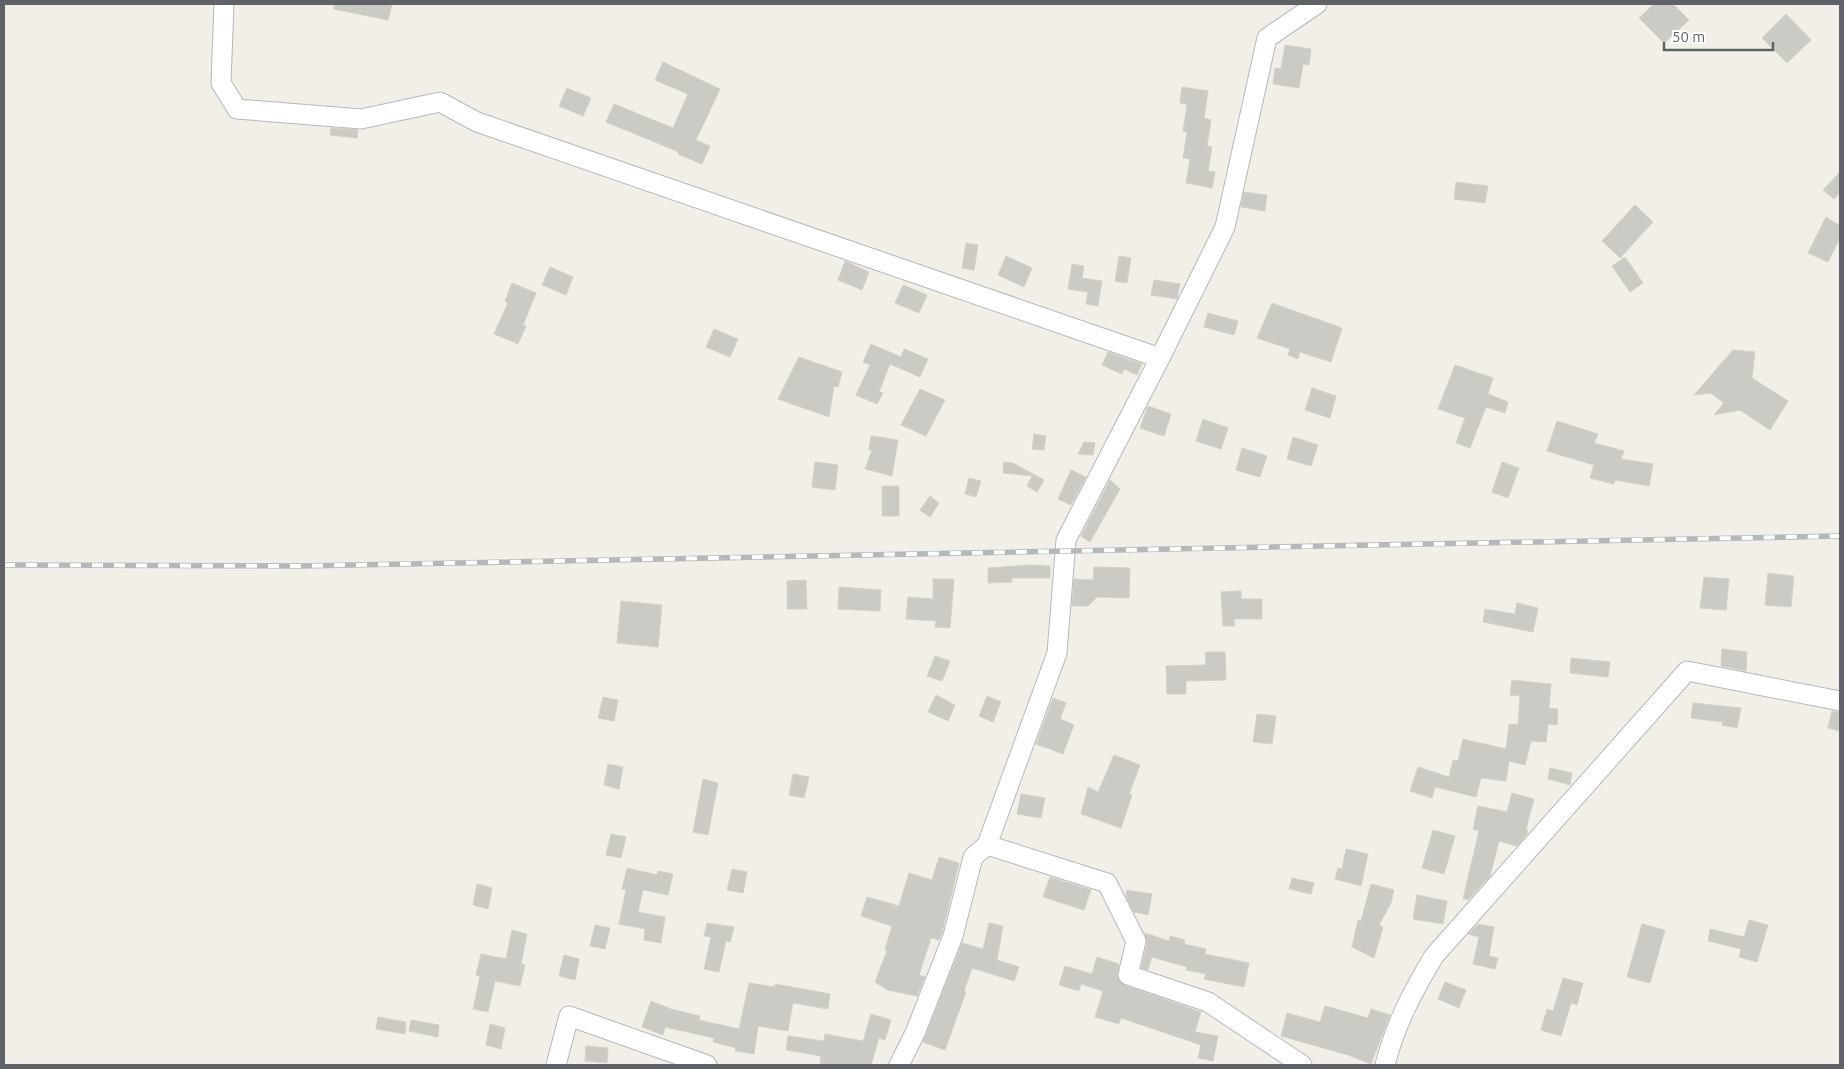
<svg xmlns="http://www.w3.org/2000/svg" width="1844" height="1069" font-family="Ubuntu,sans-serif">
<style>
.building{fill:#cccac5;stroke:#d6d1c6}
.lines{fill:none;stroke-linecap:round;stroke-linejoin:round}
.minor-casing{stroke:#b5b8bc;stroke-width:21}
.minor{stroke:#fff;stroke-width:19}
.rail-casing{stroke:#b6b7b8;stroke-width:5.5}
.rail{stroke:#fff;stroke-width:4;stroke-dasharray:11;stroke-linecap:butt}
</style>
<rect width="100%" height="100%" fill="#f1efe8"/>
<g class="building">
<path d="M334,4H392L388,20L334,9Z"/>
<path d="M1654,4H1673L1689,20L1664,43L1639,18Z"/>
<path d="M1786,14L1811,40L1787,63L1762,38Z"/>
<path d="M1285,45L1311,49L1309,65L1303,64L1299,88L1273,84L1275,68L1281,69Z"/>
<path d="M663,62L720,89L696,140L710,146L702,164L678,154L679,152L606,122L614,104L673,128L688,94L655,80Z"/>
<path d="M1182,87L1208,91L1204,118L1211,120L1207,146L1212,147L1208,171L1215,172L1212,188L1186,183L1190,159L1183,158L1187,132L1183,131L1187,104L1180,103Z"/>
<path d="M567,88L591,98L583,116L559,106Z"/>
<path d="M331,128L358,130L357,138L330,135Z"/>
<path d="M1840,172V192L1834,199L1823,190Z"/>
<path d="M1456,182L1488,186L1485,203L1454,199Z"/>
<path d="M1244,192L1267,195L1265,211L1241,207Z"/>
<path d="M1635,205L1653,222L1620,258L1602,241Z"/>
<path d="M1826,217L1840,226V238L1828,262L1808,253Z"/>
<path d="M966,243L978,245L974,270L962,268Z"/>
<path d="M1006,256L1032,268L1024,287L998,275Z"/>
<path d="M1119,256L1131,258L1127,283L1115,281Z"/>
<path d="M1625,257L1643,283L1630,292L1612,266Z"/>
<path d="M845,261L869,272L862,290L838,280Z"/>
<path d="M1072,264L1084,266L1082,278L1102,281L1098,306L1086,304L1088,292L1068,289Z"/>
<path d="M550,267L573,277L566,295L542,285Z"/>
<path d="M1154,280L1180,284L1177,299L1151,295Z"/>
<path d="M512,283L536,293L523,325L526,326L518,344L494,334L508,303L505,301Z"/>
<path d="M903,285L927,295L919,313L895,303Z"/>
<path d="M1272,303L1342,328L1331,362L1300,352L1298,359L1288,355L1290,349L1257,338Z"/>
<path d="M1208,313L1238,321L1234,335L1204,327Z"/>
<path d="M714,329L738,339L730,357L706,347Z"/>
<path d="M871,344L901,357L904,349L928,359L920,377L890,364L879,392L883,393L877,404L856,395L870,365L863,362Z"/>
<path d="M1733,350L1755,352L1752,378L1788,401L1770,430L1740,410L1714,415L1724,403L1711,393L1694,395Z"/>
<path d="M1108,352L1142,364L1137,375L1124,369L1122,374L1102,365Z"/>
<path d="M799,357L842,372L838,387L834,386L829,417L778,399Z"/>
<path d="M1455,365L1493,378L1488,394L1508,402L1505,413L1486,407L1470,448L1456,443L1465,418L1438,409Z"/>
<path d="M1312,388L1336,396L1330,418L1305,410Z"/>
<path d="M920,389L945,400L926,436L901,425Z"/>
<path d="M1148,406L1171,414L1164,436L1140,428Z"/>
<path d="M1203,419L1228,428L1221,449L1196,441Z"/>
<path d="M1557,421L1598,434L1594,443L1624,451L1621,459L1653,464L1649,486L1615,480L1614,484L1590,478L1594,465L1547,451Z"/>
<path d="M1034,434L1046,436L1044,450L1032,449Z"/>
<path d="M871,436L898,440L892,476L865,469L872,450H869Z"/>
<path d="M1293,437L1318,445L1311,466L1287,459Z"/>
<path d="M1084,442L1095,443L1093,455L1078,454Z"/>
<path d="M1242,448L1267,456L1260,477L1236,470Z"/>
<path d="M815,462L838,465L835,490L812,487Z"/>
<path d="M1004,462L1013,463L1044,480L1037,492L1027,486L1032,476L1003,473Z"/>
<path d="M1502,462L1519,468L1508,498L1492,492Z"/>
<path d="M1071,470L1086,477L1071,505L1058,499Z"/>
<path d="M969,478L981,481L976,497L965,494Z"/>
<path d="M1110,480L1120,489L1090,542L1081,536Z"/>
<rect x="882" y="486" width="17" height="30"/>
<path d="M930,496L939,503L930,517L920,510Z"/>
<path d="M1029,565L1050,566V578H1012V582L988,583V568Z"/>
<path d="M1094,567L1130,568L1129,598L1097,597L1088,606H1072L1074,579L1093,580Z"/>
<path d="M1768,573L1794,576L1791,607L1765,605Z"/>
<path d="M1704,577L1729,579L1726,610L1700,608Z"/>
<path d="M933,579H954L950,628L935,627L936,621L906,619L908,597L933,599Z"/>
<path d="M806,580L807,609H787V581Z"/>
<path d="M839,587L881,590L880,611L838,609Z"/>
<path d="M1241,591V599H1262V619H1234L1235,626H1223L1221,592Z"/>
<path d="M621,601L662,605L658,647L617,643Z"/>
<path d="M1517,603L1538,608L1533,632L1483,622L1485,609L1515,614Z"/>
<path d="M1722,649L1747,652L1746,671L1721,666Z"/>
<path d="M1205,652H1225L1226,680L1186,681V694H1167L1166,666L1206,665Z"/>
<path d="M935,656L950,661L942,681L927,676Z"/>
<path d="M1571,658L1610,662L1608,677L1570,673Z"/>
<path d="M1512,680L1551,684L1549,708L1558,709L1557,725L1548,724L1546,742L1531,741L1525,765L1509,761L1506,781L1481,778L1476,797L1435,787L1432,798L1410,791L1418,767L1449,777L1453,760L1458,761L1463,739L1506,749L1509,724L1518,725L1520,696L1510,695Z"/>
<path d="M936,695L955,705L948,721L928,712Z"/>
<path d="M987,696L1001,702L993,722L979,716Z"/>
<path d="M603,697L618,700L614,721L598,718Z"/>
<path d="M1053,698L1066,703L1060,719L1074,725L1063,754L1036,744Z"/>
<path d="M1693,703L1741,708L1737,728L1722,725L1723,722L1691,718Z"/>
<path d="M1832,711L1840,712V731L1828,728Z"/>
<path d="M1257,714L1276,716L1272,744L1253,742Z"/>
<path d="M1114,755L1140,765L1129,794L1132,795L1121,828L1081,814L1088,787L1098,792Z"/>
<path d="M608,764L623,767L619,789L604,785Z"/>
<path d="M1550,768L1572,773L1570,785L1548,779Z"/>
<path d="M793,774L809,777L804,798L789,795Z"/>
<path d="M703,779L718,783L708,835L693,832Z"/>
<path d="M1512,793L1534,799L1526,829L1528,830L1527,834L1517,846L1499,841L1490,876L1468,900L1463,899L1479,831L1473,829L1478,806L1507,812Z"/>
<path d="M1021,794L1045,798L1041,818L1017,814Z"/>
<path d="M1433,830L1455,836L1444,874L1422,868Z"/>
<path d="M611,834L626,837L621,858L606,855Z"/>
<path d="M1346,849L1368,854L1361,886L1335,879L1338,868L1342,869Z"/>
<path d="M939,857L959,863L942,933L939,940L931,938L919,975L925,977L917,996L887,990L875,982L887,951L885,950L892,926L861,916L867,897L899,906L909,873L932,880Z"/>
<path d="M627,868L657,875L658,871L673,874L668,895L643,890L638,912L665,917L661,943L644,940L645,929L619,924L626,890L622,889Z"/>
<path d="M732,869L747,872L743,893L727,890Z"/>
<path d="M1050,877L1091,890L1084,910L1043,897Z"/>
<path d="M1292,878L1314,883L1311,894L1289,889Z"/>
<path d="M477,884L492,888L488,909L473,905Z"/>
<path d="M1371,884L1394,890L1391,903L1379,925L1383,927L1374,958L1352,947L1358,920L1361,921Z"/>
<path d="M1127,890L1152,894L1148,915L1134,912L1126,896Z"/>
<path d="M1417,895L1447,901L1443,924L1413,919Z"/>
<path d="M1749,920L1768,925L1757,962L1739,957L1741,949L1708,941L1710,929L1744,937Z"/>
<path d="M707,923L734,927L730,942L726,941L719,972L704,969L711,937L704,936Z"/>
<path d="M989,923L1003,926L997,960L1019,967L1014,981L972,968L964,991L966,992L945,1050L923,1042L962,943L983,949Z"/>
<path d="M1478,924L1494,927L1489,956L1498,958L1495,969L1473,964L1479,937L1468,934Z"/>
<path d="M1642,924L1665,930L1650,983L1627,977Z"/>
<path d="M595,925L610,928L605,949L590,946Z"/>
<path d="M512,930L527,934L521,964L525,965L520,986L495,981L488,1012L473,1009L480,976L476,975L481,954L506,959Z"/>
<path d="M1145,933L1169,941L1170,936L1185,940L1184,944L1206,949L1205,954L1249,963L1244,987L1204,979L1206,974L1186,970L1187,967L1152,957L1148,970L1141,968L1147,944Z"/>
<path d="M564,955L579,959L575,980L559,976Z"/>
<path d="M1097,957L1119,964L1117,977L1124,985L1201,1012L1195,1032L1218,1036L1213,1061L1198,1058L1201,1045L1121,1018L1119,1024L1095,1017L1103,991L1081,984L1079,991L1059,985L1065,966L1092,974Z"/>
<path d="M1563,978L1583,983L1577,1005L1571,1003L1561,1036L1541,1030L1547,1009L1553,1011Z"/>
<path d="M1445,982L1466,990L1459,1008L1438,999Z"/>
<path d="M749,983L775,987V984L830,994L828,1009L793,1003L788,1031L758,1026L754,1054L735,1051L736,1048L713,1042L714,1038L665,1027L663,1035L642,1027L651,1001L671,1009L700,1016L699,1020L739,1029Z"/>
<path d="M1325,1006L1368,1018L1371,1009L1390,1015L1371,1064L1348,1055L1281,1036L1287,1013L1320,1022Z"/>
<path d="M871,1014L891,1020L885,1040L879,1038L871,1065H830L820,1063L821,1056L786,1050L788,1036L824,1041L825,1034L863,1041Z"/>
<path d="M378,1017L406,1022L405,1034L376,1029Z"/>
<path d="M411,1020L439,1025L438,1037L409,1031Z"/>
<path d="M490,1024L505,1028L501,1049L486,1045Z"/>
<path d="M586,1046L608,1048L607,1063L585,1061Z"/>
</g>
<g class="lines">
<g class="minor-casing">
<g id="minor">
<path d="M224,4L221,83L237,109L361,119L440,102L477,122L1160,358L1066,540L1057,653L987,845L973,857L953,936L915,1033L899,1065"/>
<path d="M1160,358L1225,227L1267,38L1317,4"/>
<path d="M987,845L1107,883L1136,941L1128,975L1208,1002L1302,1065"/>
<path d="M556,1065L569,1016L707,1065"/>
<path d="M1385,1065C1395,1025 1413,991 1434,956L1687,671L1840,701"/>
</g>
</g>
<use href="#minor" class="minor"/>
<g class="rail-casing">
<path id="rail" d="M4,565L299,566L1840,536"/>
</g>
<use href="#rail" class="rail"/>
</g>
<rect width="1844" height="1069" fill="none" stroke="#5f6368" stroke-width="10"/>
<path d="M1664 42v8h109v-8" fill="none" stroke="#5f6368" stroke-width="2.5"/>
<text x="1672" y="42" font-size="15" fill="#5f6368" stroke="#ffffff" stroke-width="4" paint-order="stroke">50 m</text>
</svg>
